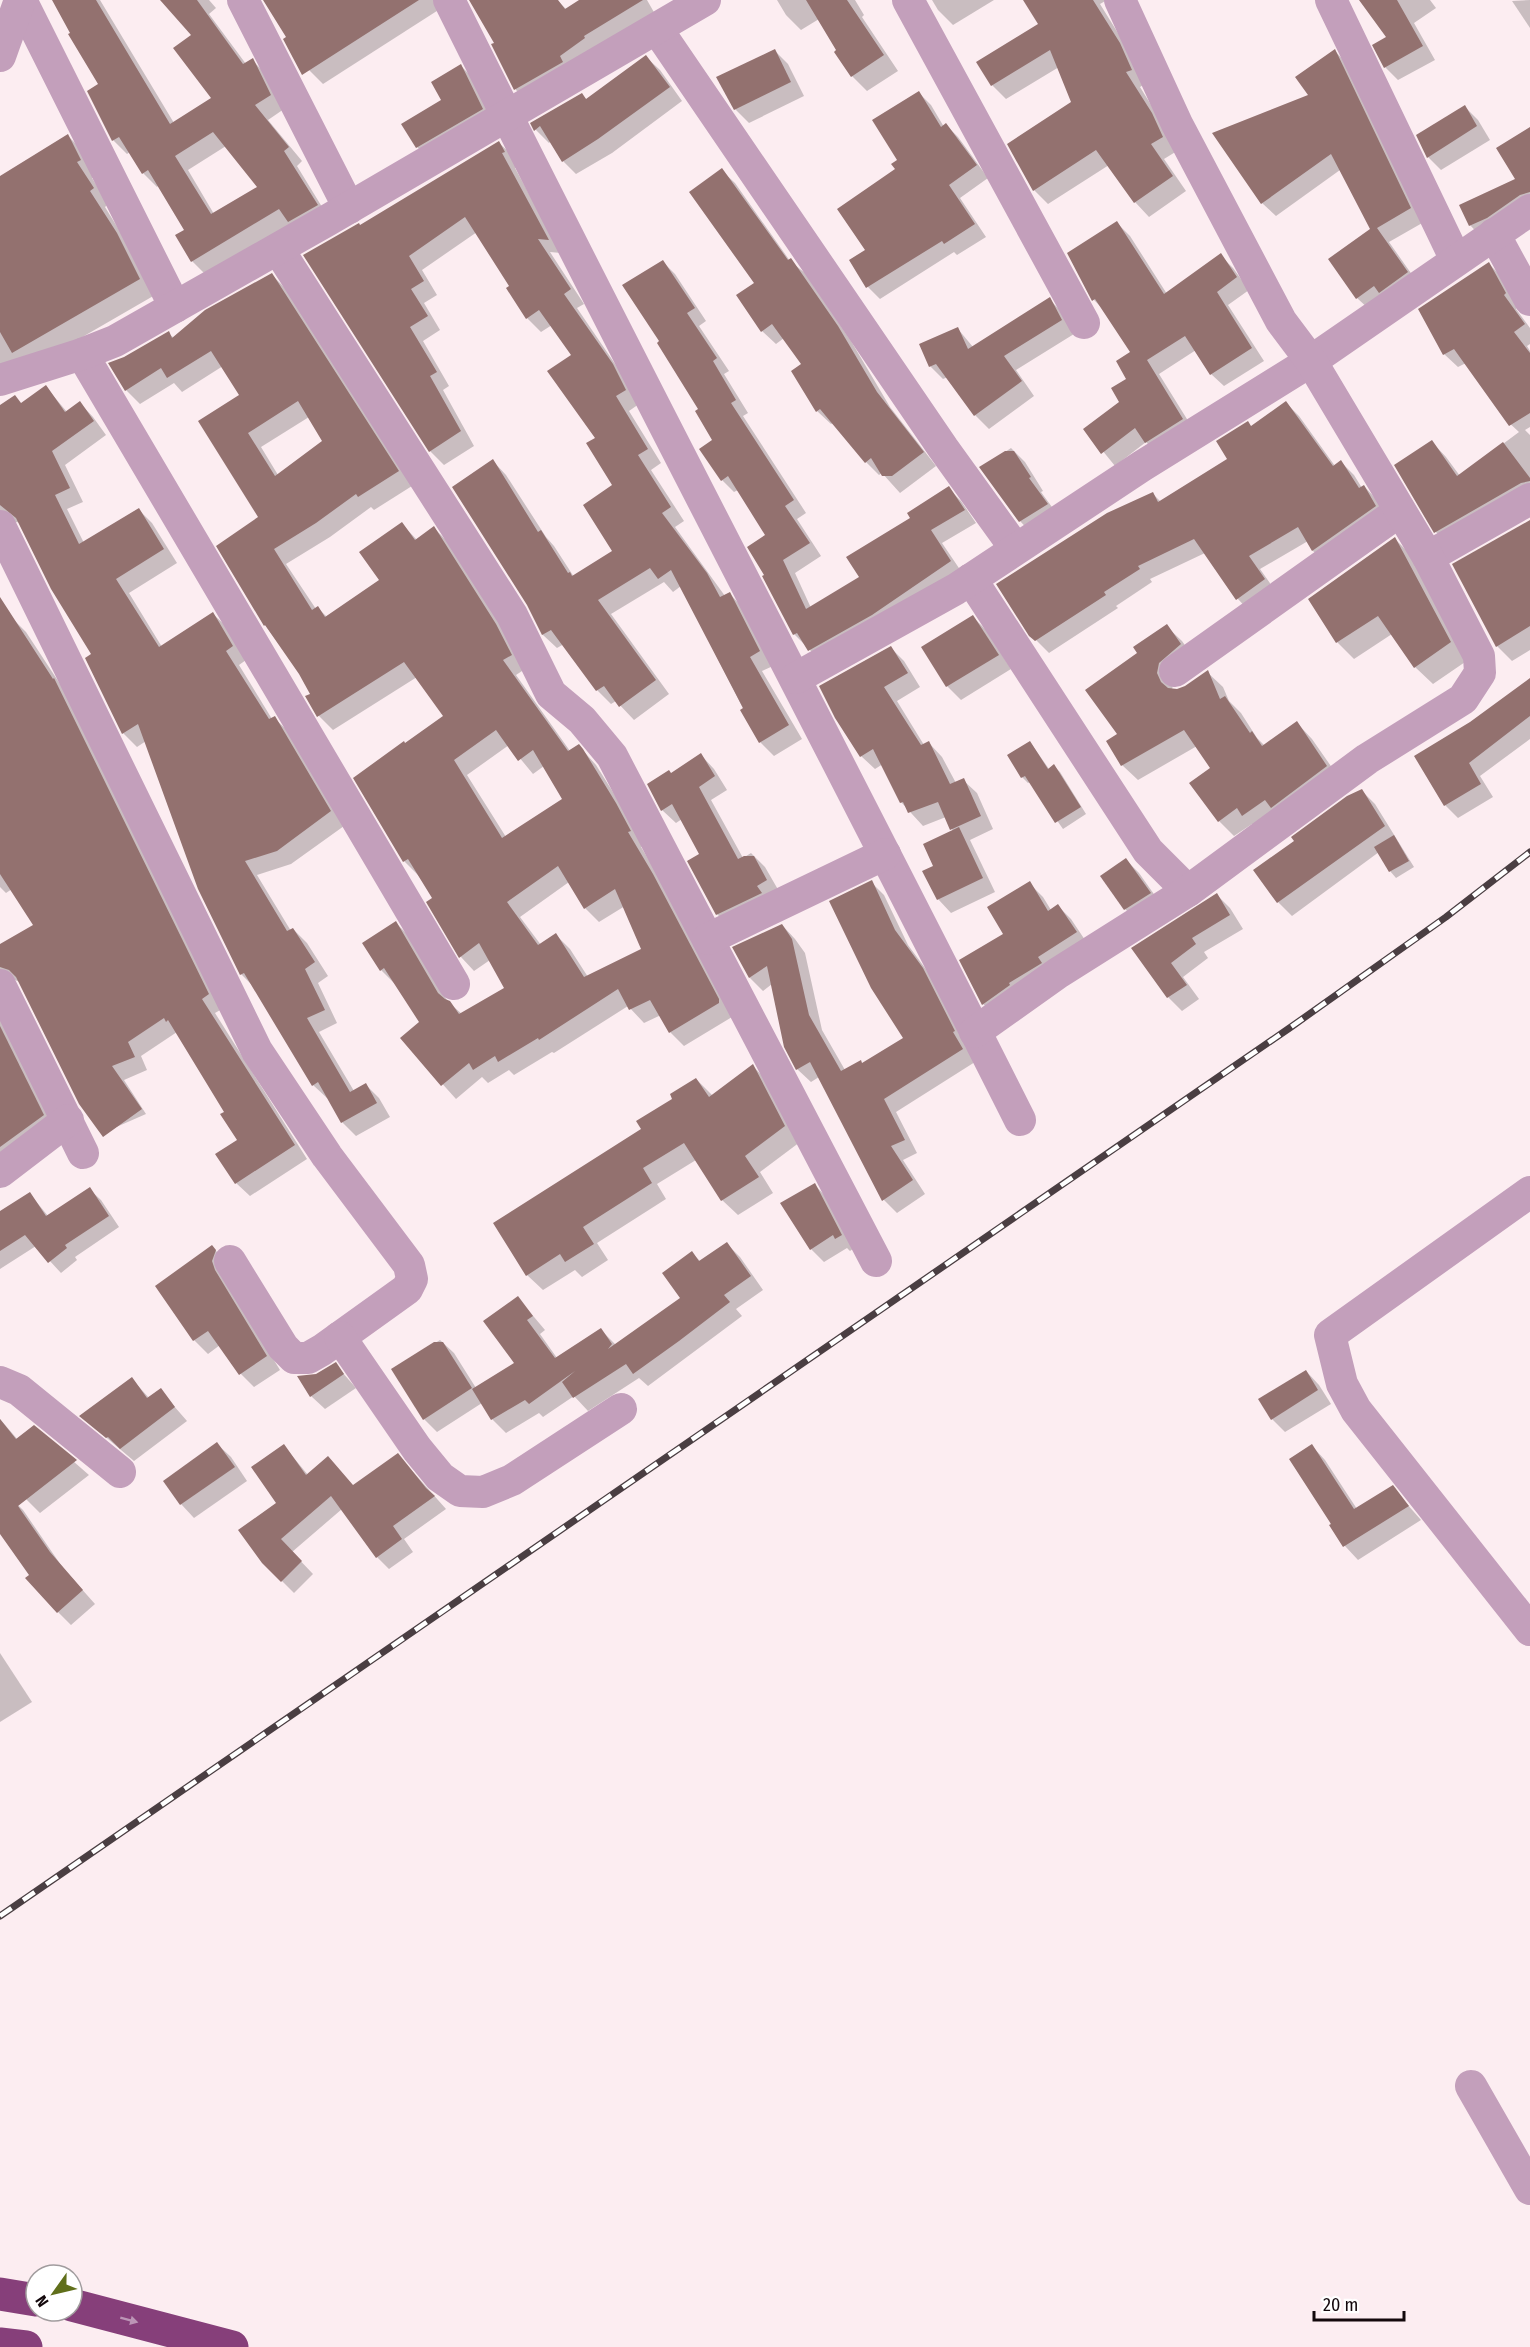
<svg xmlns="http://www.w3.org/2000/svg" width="1530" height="2347" font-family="'Fira Sans Condensed',sans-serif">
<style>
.shadow{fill:#0003;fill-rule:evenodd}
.building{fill:#93716f;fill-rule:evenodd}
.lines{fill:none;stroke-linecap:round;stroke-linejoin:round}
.street{stroke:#c39fbb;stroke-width:32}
.highway{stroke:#863f7a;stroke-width:33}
.rail-casing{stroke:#4a3e42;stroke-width:7}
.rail{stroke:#fff;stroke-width:4.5;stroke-dasharray:14;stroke-linecap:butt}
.oneway{fill:#bc95b6}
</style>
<rect width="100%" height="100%" fill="#fcedf1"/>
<g class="shadow">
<path d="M54,0H100L174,123L213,99L193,35L162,0H209L216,8L209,14L246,64L252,60L266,74L284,109L268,120L302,161L297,166L330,220L206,275L192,261L178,236L186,230L159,185L157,187L143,173L130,152L127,154L113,140L100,85ZM226,146L259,187L214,214L188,170Z"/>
<path d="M265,0H454L323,84L309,70Z"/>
<path d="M471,0H557L567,10L582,0H647L655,14L529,103L516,90L493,45L496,43Z"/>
<path d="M777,0H855L864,15L862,17L898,71L867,91L852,76L836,52L838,51L819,19L801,30L786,15Z"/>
<path d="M932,0H994L953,25L938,10Z"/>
<path d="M1024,0H1107L1100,4L1134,59L1145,84L1140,87L1166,129L1177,151L1164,159L1186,191L1149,217L1135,202L1109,165L1048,204L1034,190L1073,103L1059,67L1006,99L992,85L1040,25Z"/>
<path d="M1361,0H1430L1436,8L1414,23L1435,60L1398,80L1385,67L1388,37Z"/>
<path d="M1530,0V28L1512,1Z"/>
<path d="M774,50L788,64L804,96L749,123L735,109L718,78Z"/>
<path d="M1335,51L1348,65L1424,222L1389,242L1420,286L1371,311L1357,298L1372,229L1340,170L1276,216L1262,203L1310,95Z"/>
<path d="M646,57L660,70L682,101L612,153L576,174L563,161L551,141L549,143L536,130L532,123L582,95L587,100Z"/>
<path d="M460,65L474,79L496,122L430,160L417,147Z"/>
<path d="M919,93L931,105L944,127L946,125L958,137L988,178L960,198L986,237L957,255L954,252L880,299L868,287L851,260L867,250L897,170Z"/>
<path d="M1465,107L1478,120L1490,140L1441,170L1428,157Z"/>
<path d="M1530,133V211L1483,239L1470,225L1517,180Z"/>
<path d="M68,136L84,152L96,176L92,178L108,204L105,207L132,251L155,295L8,380L0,382V178Z"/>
<path d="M499,143L513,156L518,166L515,168L561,253L550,252L584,304L577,308L626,380L639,404L629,411L661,463L651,470L684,521L675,527L725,596L730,594L743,608L773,666L762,671L802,739L774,756L760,742L681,586L673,592L664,582L611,614L669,694L634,720L616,701L611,704L597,690L564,644L557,648L543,635L529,605L493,461L506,475L546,537L554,546L574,577L614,552V486L597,438L573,355L552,325L541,332L527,318L508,289L511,286L477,232L422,270L437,295L424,303L440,330L423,341L449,386L443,390L474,446L444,465L430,451L360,227Z"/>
<path d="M721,170L735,183L790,261L805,273L851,341L890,407L936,466L900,493L882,473L879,475L866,462L833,423L831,424L817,411L803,365L784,338L776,344L762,331L756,283Z"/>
<path d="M1117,223L1130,236L1167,294L1220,255L1233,268L1249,290L1228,305L1264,361L1224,386L1211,374L1196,350L1159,374L1195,432L1159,455L1146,442L1115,466L1085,429L1121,402L1128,379L1132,352L1104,310L1094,300Z"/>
<path d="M663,262L675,274L706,321L699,326L729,371L724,374L748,413L743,416L806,513L797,519L821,556L795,573L811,608L861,577L912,519L948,488L961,501L976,523L942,543L963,574L822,662L794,634L766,576L767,536L738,490L734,492L722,480L714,440L700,410Z"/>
<path d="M1489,264L1502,277L1518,307L1516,309L1530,328V344L1527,346L1530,351V427L1525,430L1530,435V501L1450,547L1436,532L1432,442L1446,457L1460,476L1519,432L1506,420L1466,363L1458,367L1444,354Z"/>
<path d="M272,275L286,289L412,486L374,510L371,507L330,537L286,564L316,609L318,608L327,617L381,581L402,524L417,540L434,528L448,542L510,640L525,669L516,675L570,751L579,746L596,765L630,819L644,845L641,847L667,890L732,1017L684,1046L670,1032L661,1015L644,1023L628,1006L554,1053L552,1052L514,1075L509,1070L488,1083L482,1077L456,1099L402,1039L421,1022L395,984L381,970L396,923L410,937L448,1002L462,1014L506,989L490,960L474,971L461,957L434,898L418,875L404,861L406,744L445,717L417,677L333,730L319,716L307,697L312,694L300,673L265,625L218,546L260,518L241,395L223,366L182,392L174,383L140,404L126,390L124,358L168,333L174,338ZM309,417L324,442L278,475L261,447ZM509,745L533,774L544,766L564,800L506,837L467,775ZM569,882L585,908L599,922L625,906L643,950L588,977L570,949L556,935L541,945L520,917Z"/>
<path d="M1049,299L1063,313L1074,334L1016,370L1034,396L989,429L975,415L948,377L943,379L930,366L958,329L973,347Z"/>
<path d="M46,387L67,412L80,403L93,417L106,435L65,465L83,502L67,509L84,543L138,509L152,523L177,563L129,593L162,647L213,614L227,627L246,660L239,665L272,719L274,718L288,731L344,826L291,864L257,875L291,931L293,929L307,943L328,976L318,983L337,1023L319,1032L354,1091L365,1084L379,1098L390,1117L356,1136L342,1122L328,1098H327L313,1085L255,988L241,974L146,741L137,747L123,733L93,655L20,522L7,523L0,528V407L22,404Z"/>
<path d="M1286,403L1299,416L1335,466L1341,462L1354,475L1362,488L1364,486L1376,499L1388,519L1326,563L1313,551L1308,541L1260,569L1277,593L1250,612L1238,599L1205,553L1150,579L1152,582L1116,606L1118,608L1049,653L1031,635L1153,494L1161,502L1230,460L1252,427Z"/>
<path d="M1011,448L1025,462L1043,491L1041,492L1060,518L1033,535L1020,521L981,468Z"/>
<path d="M1530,521V650L1512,661L1497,646Z"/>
<path d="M1395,539L1412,556L1468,660L1433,684L1415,667L1392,634L1354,659L1337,642Z"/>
<path d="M973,617L986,630L1011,669L961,700L947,686L923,647Z"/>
<path d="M12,618L26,632L62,687L222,1009L215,1013L307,1159L250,1196L236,1183L239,1140L226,1112L177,1032L141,1056L147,1070L124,1080L146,1114L105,1132L20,982L15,980L5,982L0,988V946L35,925L12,889L6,893L0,887V626Z"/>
<path d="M1166,626L1182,641L1196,661L1174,679L1172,690H1177L1186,687L1207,672L1223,687L1229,701L1241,713L1257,738L1265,746L1297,723L1312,739L1342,782L1258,830L1252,824L1234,836L1219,821L1212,768L1197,746L1138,780L1122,765L1119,735L1139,654Z"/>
<path d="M891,648L904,661L920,687L897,701L924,745L929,743L942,757L956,783L963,780L977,793L993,829L970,840L995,892L951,913L938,899L935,867L953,831L946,817L923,826L901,802L883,764L875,769L861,756Z"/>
<path d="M1530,680V739L1480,776L1493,797L1458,818L1445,805L1471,723Z"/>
<path d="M1030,742L1049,769L1054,766L1060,772L1086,814L1063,829L1030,782L1028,783L1022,777Z"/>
<path d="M701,755L714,769L727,790L711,800L743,858L751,853L765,867L780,893L730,928L717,914L701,855L682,819L676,823L662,810L672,774Z"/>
<path d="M1362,791L1375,804L1414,867L1396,878L1390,871L1379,852L1292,916L1278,902L1255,871Z"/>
<path d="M1126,860L1139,873L1163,907L1139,922L1125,909Z"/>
<path d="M871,882L884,895L908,945L936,983L967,1045L965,1046L975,1062L896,1112L917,1153L903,1160L925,1194L897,1213L884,1200L819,1077L811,1082L797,1069L772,984L763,991L750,978L734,948L782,925L795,939L805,953L822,1030L845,1070L863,1065L905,1038Z"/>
<path d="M1029,883L1043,897L1051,910L1058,906L1071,919L1089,946L997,1017L983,1004L1005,935Z"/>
<path d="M1217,895L1230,908L1243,929L1204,952L1208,958L1183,977L1199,999L1182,1011L1168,997L1133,949Z"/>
<path d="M0,1014L57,1130L0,1169Z"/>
<path d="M753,1066L768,1082L800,1142L760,1172L773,1193L738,1215L722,1200L696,1160L657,1184L666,1199L597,1243L608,1260L582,1277L575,1270L543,1290L527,1275L643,1130L675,1099L696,1079L713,1096Z"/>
<path d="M815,1185L828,1199L854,1248L850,1251L847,1248L824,1262L811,1249Z"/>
<path d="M89,1189L101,1200L119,1227L75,1257L77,1260L61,1273L36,1246L0,1269V1213L30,1194L48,1216Z"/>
<path d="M727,1244L740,1257L763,1290L736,1309L742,1316L648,1386L639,1378L588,1411L574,1396L543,1417L539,1413L506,1433L492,1419L482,1403L437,1432L424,1419L393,1369L440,1340L454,1353L476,1388L516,1364L518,1298L545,1330L540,1334L557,1358L601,1330L616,1345L682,1298L692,1253L701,1262Z"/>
<path d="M212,1247L225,1260L228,1285L280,1370L254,1387L241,1374L220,1345L208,1354L194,1340L157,1286Z"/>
<path d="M335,1364L356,1388L325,1409L311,1396L317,1375Z"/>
<path d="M1306,1371L1319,1385L1331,1404L1285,1432L1272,1419Z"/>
<path d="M132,1379L149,1398L160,1390L187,1421L134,1461L81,1416Z"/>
<path d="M0,1419L18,1440L34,1427L89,1475L40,1513L26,1499L0,1465Z"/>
<path d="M217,1444L231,1457L247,1481L194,1518L181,1504L165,1481Z"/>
<path d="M284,1446L308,1475L354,1486L398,1455L446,1509L404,1539L413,1552L389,1569L377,1557L342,1509L292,1552L313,1574L294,1593L263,1562L278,1503Z"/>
<path d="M1312,1446L1325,1460L1357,1509L1392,1487L1421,1520L1358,1560L1345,1546L1331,1525Z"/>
<path d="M10,1497L23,1510L63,1568L95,1604L71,1625L58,1612L0,1531V1503Z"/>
<path d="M0,1653L32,1702L0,1722Z"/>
</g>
<g class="building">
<path d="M52,0H96L170,124L211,98L173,48L191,35L160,0H197L243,64L253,58L271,95L255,105L289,147L284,151L318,205L288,222L279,209L191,262L175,235L184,230L148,170L142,174L119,137L112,141L87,91L98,84L68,34L70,33ZM213,132L257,187L211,214L175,156Z"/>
<path d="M263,0H419L302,75L283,39L286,37Z"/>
<path d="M469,0H558L565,9L579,0H643L584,36L585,38L560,56L563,62L514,90L491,44L494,43Z"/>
<path d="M806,0H847L884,55L851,77L834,52L836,50Z"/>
<path d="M1023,0H1093L1120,43L1132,70L1126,72L1152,113L1163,137L1151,144L1173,176L1134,203L1096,150L1033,191L1007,144L1071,102L1050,50L991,86L976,62L1038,24Z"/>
<path d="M1359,0H1397L1423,46L1384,68L1372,45L1386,37Z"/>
<path d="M775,49L791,82L734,110L716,77Z"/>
<path d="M1335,49L1411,208L1377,228L1408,272L1379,293L1374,286L1356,299L1328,259L1370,229L1331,154L1261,204L1212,133L1308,95L1295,77Z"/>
<path d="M646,55L670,87L598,139L562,162L540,126L534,131L530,123L582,93L586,99Z"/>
<path d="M461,64L483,109L416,148L401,124L441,100L431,82Z"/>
<path d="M919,91L941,127L946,123L977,165L949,185L975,224L944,244L942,241L866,288L849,260L865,250L837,209L895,169L891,164L897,160L872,120Z"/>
<path d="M1465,105L1477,126L1427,158L1416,135Z"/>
<path d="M1530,127V192L1520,195L1487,218L1469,226L1459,205L1515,179L1496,148Z"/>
<path d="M68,134L81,160L77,162L94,188L90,191L117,233L140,279L12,353L0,332V176Z"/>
<path d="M499,141L505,152L502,153L549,240L538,239L571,289L564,294L613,364L626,390L616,396L648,449L638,455L671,507L662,513L707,573L720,597L730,592L760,651L750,657L789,725L759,743L740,710L743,708L671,570L658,579L650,568L598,600L656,680L619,707L604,686L596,691L551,630L542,635L527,605L452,487L493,459L538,532L541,530L568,573L570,572L572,576L612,551L583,505L612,485L586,443L595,438L547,371L571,355L539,310L526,319L506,288L509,286L465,217L409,256L424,281L411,289L428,316L410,327L437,372L430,376L461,431L429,452L303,255L359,223L360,225Z"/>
<path d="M722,168L788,260L791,258L838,326L877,392L924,452L892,476H882L871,458L865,463L820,409L816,412L791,371L801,364L772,324L761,332L736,295L754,283L689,192Z"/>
<path d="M1117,221L1164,294L1221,253L1237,277L1217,292L1252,348L1210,375L1185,336L1147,360L1183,419L1145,443L1135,428L1101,454L1083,429L1119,402L1111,388L1126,379L1116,361L1130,352L1095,299L1092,301L1067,253Z"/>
<path d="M663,260L695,308L687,313L717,358L713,361L736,400L731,403L794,500L785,506L810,543L783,560L806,609L859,577L846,557L910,518L907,513L949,486L965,510L931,530L951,561L872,615L808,651L797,633L793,635L762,576L764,575L747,547L765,535L728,476L721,481L699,449L712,440L695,411L698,409L657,343L659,341L622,285Z"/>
<path d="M1489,262L1506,293L1504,295L1525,324L1514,332L1530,353V413L1509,426L1454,349L1443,355L1418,309Z"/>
<path d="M272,273L399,471L358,497L356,494L316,523L274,549L312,610L318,606L325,617L379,580L359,552L402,522L415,540L434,526L496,624L512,655L503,660L568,751L579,744L583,749L616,803L631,831L628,832L653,874L719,999V1003L669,1033L650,1000L629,1010L618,989L539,1040L538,1038L498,1062L495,1056L473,1070L469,1063L441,1086L400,1038L419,1022L384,968L380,971L362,943L396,921L438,993L445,999L450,1001L459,1014L504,988L479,943L459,958L426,902L432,898L408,859L403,862L353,778L404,741L405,743L443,716L404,662L317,717L305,696L310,694L299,674L265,625L264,626L216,546L258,517L198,421L239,395L211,351L167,378L161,368L125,391L108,363L124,357L169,331L172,338L205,310ZM298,401L322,441L275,476L248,433ZM496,730L518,761L533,750L562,799L502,838L454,760ZM558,866L584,909L615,889L641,949L584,977L556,933L538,945L507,902Z"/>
<path d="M1050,297L1062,320L1004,356L1022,381L974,416L936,364L929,367L919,344L958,327L968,349Z"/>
<path d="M46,385L65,412L80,401L94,421L52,451L70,488L55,495L79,544L139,508L164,549L116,579L159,647L213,612L233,646L226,651L269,719L275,716L331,811L277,851L245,861L287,931L293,928L315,962L305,969L325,1010L307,1018L350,1092L366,1083L377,1103L341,1123L318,1082L312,1086L244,973L240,975L198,889L138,724L122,734L85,658L91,654L51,589L16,518L0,505V405L15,395L21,403Z"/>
<path d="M1286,401L1333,466L1341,460L1359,488L1364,485L1376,506L1312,551L1298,527L1249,556L1265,579L1236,600L1194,539L1138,566L1140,569L1104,592L1106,595L1035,641L1029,636L996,584L1107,513L1153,492L1158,502L1227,459L1216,441L1248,421L1251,426Z"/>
<path d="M1432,440L1457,476L1503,442L1530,478V481L1521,483L1434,533L1394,465Z"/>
<path d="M1005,451H1014L1031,477L1029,478L1048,504L1019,522L979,467Z"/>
<path d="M1530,520V626L1496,647L1452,564Z"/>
<path d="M1395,537L1451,642L1414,668L1378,616L1336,643L1308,599Z"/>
<path d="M0,597L53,679L54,678L209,994L202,999L295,1145L235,1184L215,1154L237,1140L220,1114L224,1112L168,1020L166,1022L164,1018L128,1042L135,1057L112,1066L142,1109L103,1137L79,1104L16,977L9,970L0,967V944L33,925L0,874Z"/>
<path d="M973,615L999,655L946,687L921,647Z"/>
<path d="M1167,624L1181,644L1159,663L1157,673L1161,682L1168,688L1177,689L1185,686L1208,670L1220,699L1225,696L1250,733L1252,731L1262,746L1297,721L1327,766L1271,808L1265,800L1242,816L1237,808L1218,822L1189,783L1210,768L1184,730L1121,766L1106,741L1117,734L1085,690L1137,653L1133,647Z"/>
<path d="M891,646L908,673L884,687L921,745L929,741L950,784L964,778L981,816L950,830L938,802L908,813L903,802L900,803L873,749L860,757L835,718L819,686Z"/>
<path d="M1530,678V716L1469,763L1481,784L1444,806L1414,756L1470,722Z"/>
<path d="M1030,741L1048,769L1054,764L1081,807L1055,823L1025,776L1021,778L1007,755Z"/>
<path d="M701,753L715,776L699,787L738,859L744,856H754L767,880L757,886L762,893L716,915L687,861L699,854L672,804L661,811L647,784L669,770L671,773Z"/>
<path d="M1362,789L1385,826L1277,903L1253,870L1294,841L1291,837L1347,796Z"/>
<path d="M959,827L983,878L937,900L922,871L933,866L923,844Z"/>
<path d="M1394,835L1409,861L1389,872L1374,847Z"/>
<path d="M1126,858L1151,893L1124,910L1100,876Z"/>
<path d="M872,880L895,930L923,968L955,1031L953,1032L963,1049L884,1099L905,1140L891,1146L913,1180L882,1201L810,1062L796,1070L784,1047L767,966L749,978L732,947L782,924L792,939L809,1015L841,1071L861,1060L862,1063L903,1038L871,988L829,901Z"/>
<path d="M1030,881L1048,911L1058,904L1077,932L1038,957L1042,963L1009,983L1010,985L982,1005L959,960L1003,934L987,907Z"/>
<path d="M1217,893L1230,915L1192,938L1196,944L1171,963L1187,985L1167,998L1131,948Z"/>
<path d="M0,1026L44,1115L0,1147Z"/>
<path d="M753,1064L785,1126L745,1156L759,1177L721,1201L684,1143L643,1168L652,1183L583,1227L594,1244L565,1262L560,1254L526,1276L493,1223L641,1129L636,1121L672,1099L670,1094L696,1078L709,1097Z"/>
<path d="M815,1183L842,1235L835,1239L833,1235L810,1250L780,1203Z"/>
<path d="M90,1187L109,1216L65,1245L67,1248L48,1263L25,1235L0,1251V1211L30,1192L46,1216Z"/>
<path d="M727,1242L751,1276L724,1295L730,1302L679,1341L633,1374L626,1364L573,1398L562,1382L575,1371L529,1404L525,1400L491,1420L472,1389L514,1363L483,1321L518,1296L533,1316L527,1320L555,1358L601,1328L612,1344L608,1349L680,1298L662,1273L692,1251L699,1261Z"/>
<path d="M212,1245L216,1250L212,1261L215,1270L267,1356L239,1375L208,1331L193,1341L155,1286Z"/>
<path d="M434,1342H443L472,1388L423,1420L391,1369Z"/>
<path d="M336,1362L344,1374L310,1397L297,1376L316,1374Z"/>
<path d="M1306,1370L1318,1390L1271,1420L1258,1399Z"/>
<path d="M132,1377L147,1398L161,1388L175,1407L120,1449L108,1437L106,1438L79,1416Z"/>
<path d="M0,1419L16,1439L34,1425L77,1460L18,1506L50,1552L83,1590L57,1613L25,1578L29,1575L0,1534Z"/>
<path d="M217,1442L235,1467L180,1505L163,1481Z"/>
<path d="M284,1444L306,1475L328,1456L353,1485L398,1453L426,1488L435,1496L393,1526L402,1539L376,1558L331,1496L281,1539L302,1561L281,1582L262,1563L238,1530L276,1503L251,1467Z"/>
<path d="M1312,1444L1354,1509L1393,1485L1409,1506L1343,1547L1329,1525L1331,1524L1289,1459Z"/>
</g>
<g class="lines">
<g class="street">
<path d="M21,0L175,307"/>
<path d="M243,0L349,208"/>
<path d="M449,0C635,375 832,746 1020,1120"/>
<path d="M908,0L1084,323"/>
<path d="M1331,0L1456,260"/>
<path d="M657,29L943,448L1015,548"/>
<path d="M0,56L20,0"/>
<path d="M1494,234L1530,300"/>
<path d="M278,249L512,615L551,694L582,720L612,756L876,1261"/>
<path d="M82,354L454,984"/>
<path d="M0,380L82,354L115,341L328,220L705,0"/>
<path d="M0,526L257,1051L327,1156L409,1265L412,1279L407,1289L322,1350L308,1358H294L283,1347L230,1261"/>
<path d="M1428,557L1530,499"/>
<path d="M971,579L1148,851L1188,891"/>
<path d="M1175,671L1400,511"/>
<path d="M796,678L956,589L1142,466L1311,361L1530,210"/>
<path d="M708,939L885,854"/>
<path d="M0,985L83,1153"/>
<path d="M975,1032L1058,973L1188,891L1367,759L1463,699L1480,673L1479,656L1428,557L1311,361L1281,321L1177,124L1120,0"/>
<path d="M0,1172L68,1120"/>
<path d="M1530,1192L1330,1335L1342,1384L1356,1410L1530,1630"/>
<path d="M340,1337L417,1449L440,1477L460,1491L483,1492L512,1480L621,1409"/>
<path d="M0,1382L19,1390L120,1472"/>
<path d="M1471,2086L1530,2189"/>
</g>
<g class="highway">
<path d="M0,2294L36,2300"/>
<path d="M72,2305L232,2347"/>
<path d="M0,2344L26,2347"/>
</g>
<g class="rail-casing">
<path id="rail" d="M0,1916L1291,1027L1446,917L1530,852"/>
</g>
<use href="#rail" class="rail"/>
</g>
<defs><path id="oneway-solid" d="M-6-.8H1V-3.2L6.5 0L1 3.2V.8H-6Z" transform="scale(1.5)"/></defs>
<use class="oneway" href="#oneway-solid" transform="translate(129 2320) rotate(15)"/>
<g transform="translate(54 2293) rotate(236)"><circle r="28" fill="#ffffff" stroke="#a19c9e" stroke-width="1.5"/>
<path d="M0-4.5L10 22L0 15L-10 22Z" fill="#606f1b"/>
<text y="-9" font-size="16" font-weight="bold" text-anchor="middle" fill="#13080c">N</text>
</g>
<path d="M1314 2311v9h90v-9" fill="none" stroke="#13080c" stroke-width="3"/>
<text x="1323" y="2311" font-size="18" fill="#13080c" stroke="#ffffff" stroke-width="4.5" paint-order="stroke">20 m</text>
</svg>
